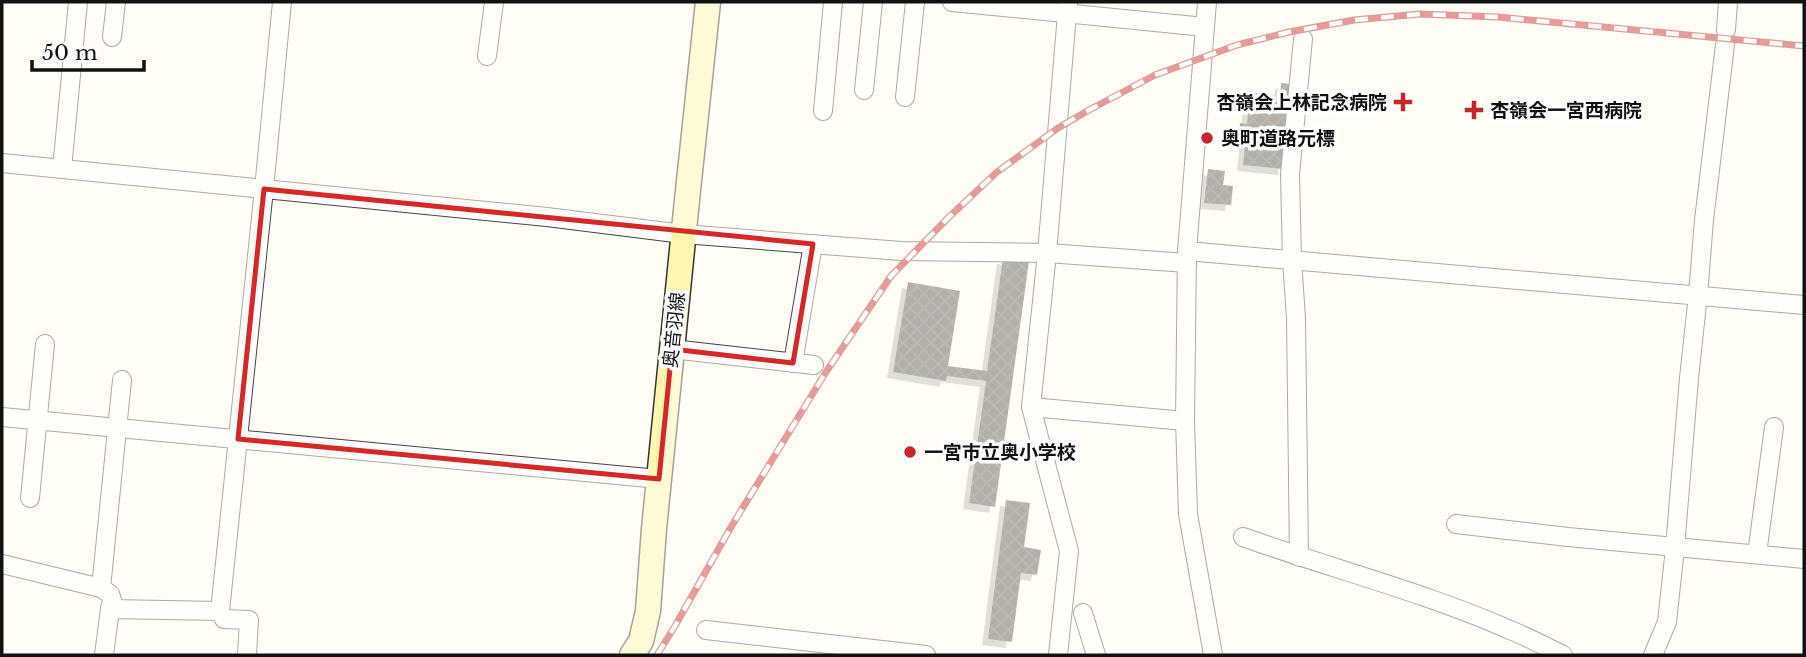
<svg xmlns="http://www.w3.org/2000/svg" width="1806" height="657" font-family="'Libre Baskerville','Noto Sans JP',serif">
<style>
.building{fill:url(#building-cross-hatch);filter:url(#shadow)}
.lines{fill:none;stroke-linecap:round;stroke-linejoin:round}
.minor-casing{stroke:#444;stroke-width:20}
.secondary-casing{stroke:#333;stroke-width:27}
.minor{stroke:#fff;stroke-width:18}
.secondary{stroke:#fff6b0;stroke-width:24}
.rail-casing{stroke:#c4262e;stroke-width:7}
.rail{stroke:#fff;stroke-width:4.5;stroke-dasharray:13;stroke-linecap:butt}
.marked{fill:none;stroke:#d62828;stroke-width:5;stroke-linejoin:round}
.poi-dot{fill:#c4262e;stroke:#fff;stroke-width:2.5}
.labels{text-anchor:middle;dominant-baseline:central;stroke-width:7;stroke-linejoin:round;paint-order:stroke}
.poi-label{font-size:19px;font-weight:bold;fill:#111;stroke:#fff;text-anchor:start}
.street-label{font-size:19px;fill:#111;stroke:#fff}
</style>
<defs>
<pattern id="building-cross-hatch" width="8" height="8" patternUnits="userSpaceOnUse" patternTransform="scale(1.75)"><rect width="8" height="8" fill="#5a524d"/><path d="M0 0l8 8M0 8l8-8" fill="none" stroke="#6d6662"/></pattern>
<filter id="shadow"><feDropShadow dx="-6" dy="6" stdDeviation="0" flood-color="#0004"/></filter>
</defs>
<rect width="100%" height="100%" fill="#fffdf5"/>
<g class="building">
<path d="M1281,83L1292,84L1290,98L1280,97Z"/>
<path d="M1250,92L1274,95L1273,102L1291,103L1284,169L1243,165L1246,136L1239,135L1240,123L1247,124Z"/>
<path d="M1208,169L1225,171L1223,185L1233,186L1231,205L1204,203Z"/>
<path d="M1003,258L1029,261L995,507L969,503L986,381L947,376L946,381L893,372L908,282L960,291L948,366L987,371Z"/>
<path d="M1006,500L1030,503L1024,547L1041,550L1037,575L1021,573L1012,642L988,639Z"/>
</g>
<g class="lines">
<g class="minor-casing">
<g id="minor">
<path d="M952,2L1205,27"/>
<path d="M1207,2L1187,251L1185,421L1188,514L1213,655"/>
<path d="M1726,30L1728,2"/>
<path d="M112,37L116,2"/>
<path d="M487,56L494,2"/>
<path d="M864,90L873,2"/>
<path d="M905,97L915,2"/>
<path d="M823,111L833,2"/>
<path d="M2,163L547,217L683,234L901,251L1047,253L1187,263"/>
<path d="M62,169L78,2"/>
<path d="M1187,251L1804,305"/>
<path d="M672,349L814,365"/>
<path d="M793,363L813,244"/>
<path d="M1031,407L1185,421"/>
<path d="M2,417L659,479"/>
<path d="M30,498L45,344"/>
<path d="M1456,524L1568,537L1804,559"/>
<path d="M1243,537C1332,569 1424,592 1510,630C1528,637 1546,647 1563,655"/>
<path d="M1757,554L1774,427"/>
<path d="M1299,557L1296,318L1292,260L1290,174L1303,39"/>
<path d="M2,564L101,588L110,594L112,600L110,609"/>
<path d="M101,588L122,380"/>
<path d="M220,611L224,619L249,620L247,655"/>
<path d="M1083,613L1096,655"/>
<path d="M706,630L926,655"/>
<path d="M104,655L110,609L220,611L264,189L282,2"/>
<path d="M1058,655L1069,551L1031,407L1047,253L1068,2"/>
<path d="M1653,655L1667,622L1675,548L1689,378L1698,295L1704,220L1725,45"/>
</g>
</g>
<g class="secondary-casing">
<path id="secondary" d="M632,655L641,641L648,611L654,529L687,200L708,2"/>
</g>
<use href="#minor" class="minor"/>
<use href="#secondary" class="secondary"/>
<g class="rail-casing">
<path id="rail" d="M657,655L675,626L731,527L826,372L891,276L949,217L997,172L1058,128L1089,110L1155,75L1237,45L1289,32L1354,20L1420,14L1498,17L1804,46"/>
</g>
<use href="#rail" class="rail"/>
</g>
<path d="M0 0H1806V657H0ZM264,189L813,244L793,363L672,349L659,479L238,439Z" fill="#fffdf5" fill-opacity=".55" fill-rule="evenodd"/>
<path class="marked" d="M264,189L813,244L793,363L672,349L659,479L238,439Z"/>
<g class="poi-dot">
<path d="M1399.5 91.5h7v7h7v7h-7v7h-7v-7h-7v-7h7z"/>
<path d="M1470.5 99.5h7v7h7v7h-7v7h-7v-7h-7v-7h7z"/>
<circle cx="1207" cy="138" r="7"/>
<circle cx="910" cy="452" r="7"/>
</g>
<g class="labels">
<g class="poi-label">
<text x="1387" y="102" text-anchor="end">杏嶺会上林記念病院</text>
<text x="1490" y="110">杏嶺会一宮西病院</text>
<text x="1221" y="138">奥町道路元標</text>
<text x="924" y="452">一宮市立奥小学校</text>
</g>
<g class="street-label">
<text transform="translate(674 330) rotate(-84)">奥音羽線</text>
</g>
</g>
<rect width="1806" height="657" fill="none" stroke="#111111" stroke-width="7"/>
<path d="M32 60v10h112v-10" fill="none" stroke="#111111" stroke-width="3.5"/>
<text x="42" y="60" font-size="21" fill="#111111" stroke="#ffffff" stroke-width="5" paint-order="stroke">50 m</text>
</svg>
